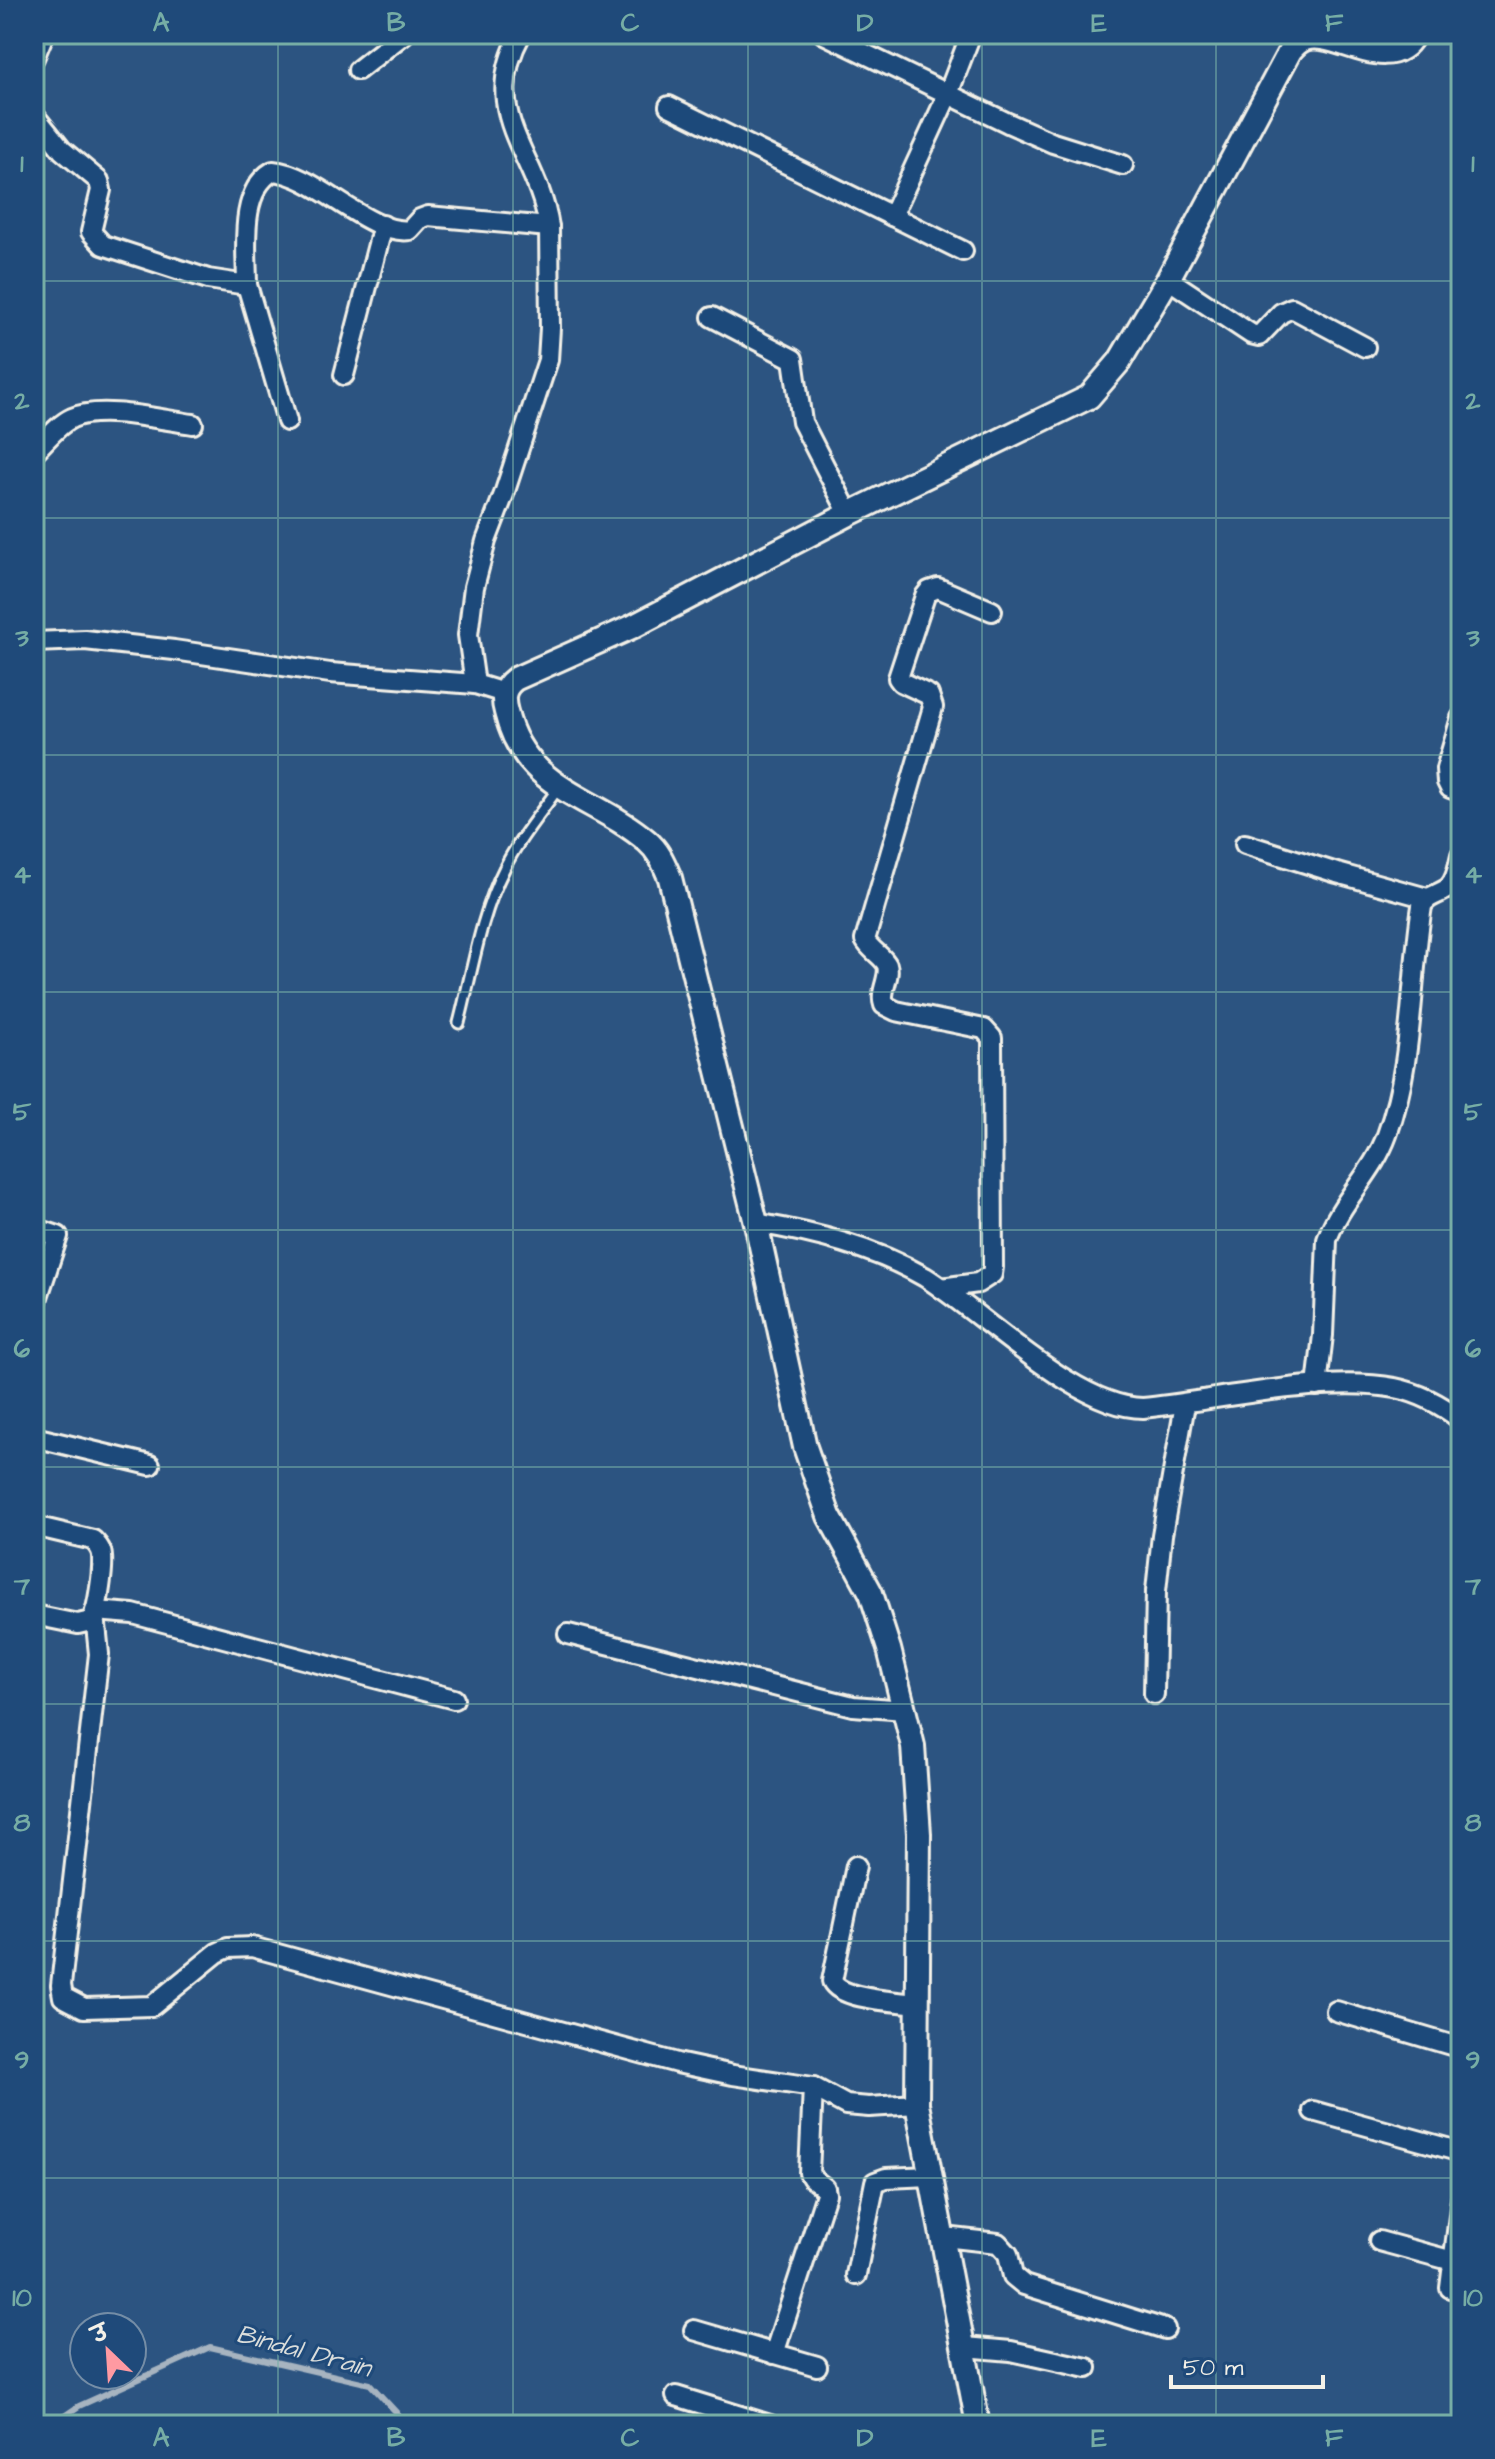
<svg xmlns="http://www.w3.org/2000/svg" width="1495" height="2459" font-family="'Architects Daughter','Playpen Sans Deva',sans-serif">
<style>
.lines{fill:none;stroke-linecap:round;stroke-linejoin:round}
.stream{stroke:#a7b4c0;stroke-width:6}
.service-casing{stroke:#f4f1e8;stroke-width:15}
.minor-casing{stroke:#f4f1e8;stroke-width:24}
.tertiary-casing{stroke:#f4f1e8;stroke-width:28}
.service{stroke:#1f4a7a;stroke-width:9}
.minor{stroke:#1f4a7a;stroke-width:18}
.tertiary{stroke:#1f4a7a;stroke-width:22}
.grid{fill:none;stroke:#76ada5;stroke-width:2;stroke-opacity:0.55}
.labels{text-anchor:middle;dominant-baseline:central;stroke-width:6;stroke-linejoin:round;paint-order:stroke}
.water-label{font-size:26px;font-style:italic;fill:#dadddb;stroke:#1f4a7a}
.neatline{fill:none;stroke:#76ada5;stroke-width:3}
.grid-label{font-size:26px;text-anchor:middle;font-weight:bold;fill:#76ada5}
</style>
<rect width="100%" height="100%" fill="#2c5481"/>
<filter id="ink" filterUnits="userSpaceOnUse"><feTurbulence type="fractalNoise" baseFrequency=".0125" numOctaves="2"/><feDisplacementMap in="SourceGraphic" scale="16" xChannelSelector="R" yChannelSelector="G"/><feConvolveMatrix kernelMatrix="1 2 1 2 8 2 1 2 1" color-interpolation-filters="sRGB"/></filter>
<g filter="url(#ink)">
<g class="lines">
<path class="stream" d="M51,2425L79,2406L210,2347L370,2384L408,2425"/>
<g class="service-casing">
<path id="service" d="M459,1023C472,973 480,916 504,869C518,840 540,814 559,787"/>
</g>
<g class="minor-casing">
<g id="minor">
<path d="M824,34L1008,123L1053,143L1123,165"/>
<path d="M34,58L44,34"/>
<path d="M358,70L404,34"/>
<path d="M669,106L963,251"/>
<path d="M34,115L62,150L99,181L101,190L91,232L103,245L208,279L247,285C247,251 238,191 273,171C318,175 369,236 410,230L420,219L428,216L549,227C538,153 477,114 521,34"/>
<path d="M892,216L948,94L971,34"/>
<path d="M1168,279L1251,334L1259,336L1281,313L1292,308L1365,347"/>
<path d="M247,285L287,421"/>
<path d="M712,317L793,359L802,422L849,514"/>
<path d="M344,375L383,225"/>
<path d="M34,452C46,441 57,425 72,418C102,405 161,420 193,424"/>
<path d="M34,642L85,640L174,650L330,673L475,684L504,693"/>
<path d="M475,684L468,635L474,587L486,541L504,494L548,360L550,328L549,227"/>
<path d="M1461,718L1446,769L1447,782L1450,788L1461,792"/>
<path d="M1245,844L1337,873L1427,898"/>
<path d="M756,1223C815,1233 873,1247 925,1277C983,1313 1076,1408 1143,1408C1219,1400 1322,1375 1395,1388C1420,1393 1442,1405 1461,1420"/>
<path d="M34,1228L58,1236L34,1309"/>
<path d="M941,1288L978,1283L992,1274L993,1267L992,1038L984,1029L896,1011L884,1005C879,991 891,978 887,965C883,956 870,950 865,940L933,707L929,695L901,682L898,678L925,596L929,591L938,588L992,611"/>
<path d="M1317,1386L1323,1335L1327,1240C1340,1201 1373,1174 1387,1135C1414,1061 1410,982 1422,906C1428,894 1440,895 1449,887C1457,879 1458,866 1461,855"/>
<path d="M34,1437L150,1465"/>
<path d="M34,1526L93,1540C97,1544 99,1546 101,1551C105,1562 98,1611 91,1621L78,1624L34,1615"/>
<path d="M95,1611L133,1614L454,1699"/>
<path d="M95,1615L99,1654L61,1985L63,1997L84,2008L152,2006L217,1953L228,1948L252,1947L677,2063L733,2075L813,2087L846,2105L869,2107L917,2104"/>
<path d="M568,1634L853,1706L905,1710"/>
<path d="M1154,1694L1156,1591L1162,1535L1185,1404"/>
<path d="M856,1866L832,1981C841,2000 896,2001 917,2004"/>
<path d="M1336,2011L1461,2048"/>
<path d="M1313,2111L1461,2152"/>
<path d="M944,2237L998,2243L1008,2254L1013,2276L1024,2285L1165,2329"/>
<path d="M1379,2241L1453,2261"/>
<path d="M856,2275L875,2182L886,2178L931,2176"/>
<path d="M1450,2288L1461,2200"/>
<path d="M694,2330L817,2366"/>
<path d="M965,2347L1011,2351L1087,2368"/>
<path d="M774,2354L826,2194L825,2188L812,2178L809,2173L813,2087"/>
<path d="M676,2396L770,2425"/>
</g>
</g>
<g class="tertiary-casing">
<path id="tertiary" d="M978,2425L917,2104L919,1834L913,1746L889,1649L871,1593L829,1516L805,1447L756,1223L670,878C664,864 659,851 647,841C596,797 524,790 506,712C502,698 503,688 515,679L634,626L849,514L1089,397L1119,362L1168,279L1290,51C1294,46 1299,41 1305,39C1334,28 1390,79 1414,34"/>
</g>
<use href="#service" class="service"/>
<use href="#minor" class="minor"/>
<use href="#tertiary" class="tertiary"/>
</g>
</g>
<path class="grid" d="M278,34V2425M513,34V2425M748,34V2425M982,34V2425M1216,34V2425M34,281H1461M34,518H1461M34,755H1461M34,992H1461M34,1230H1461M34,1467H1461M34,1704H1461M34,1941H1461M34,2178H1461"/>
<g class="labels">
<g class="water-label">
<text transform="translate(304 2351) rotate(15)">Bindal Drain</text>
</g>
</g>
<rect width="1495" height="2459" fill="none" stroke="#1f4a7a" stroke-width="88"/>
<g transform="translate(108 2351) rotate(335)"><circle r="38" fill="#1f4a7a" stroke="#748da6" stroke-width="2"/>
<path d="M0-6L14 30L0 20L-14 30Z" fill="#ff9aa2"/>
<text y="-12" font-size="22" font-weight="bold" text-anchor="middle" fill="#f4f1e8">उ</text>
</g>
<path d="M1171 2375v12h152v-12" fill="none" stroke="#f4f1e8" stroke-width="4"/>
<text x="1183" y="2375" font-size="24" fill="#f4f1e8" stroke="#1f4a7a" stroke-width="6" paint-order="stroke">50 m</text>
<rect x="44" y="44" width="1407" height="2371" class="neatline"/>
<g class="grid-label">
<text x="161" y="31">A</text>
<text x="396" y="31">B</text>
<text x="630" y="31">C</text>
<text x="865" y="31">D</text>
<text x="1099" y="31">E</text>
<text x="1334" y="31">F</text>
<text x="22" y="172">1</text>
<text x="1473" y="172">1</text>
<text x="22" y="409">2</text>
<text x="1473" y="409">2</text>
<text x="22" y="646">3</text>
<text x="1473" y="646">3</text>
<text x="22" y="883">4</text>
<text x="1473" y="883">4</text>
<text x="22" y="1120">5</text>
<text x="1473" y="1120">5</text>
<text x="22" y="1357">6</text>
<text x="1473" y="1357">6</text>
<text x="22" y="1594">7</text>
<text x="1473" y="1594">7</text>
<text x="22" y="1831">8</text>
<text x="1473" y="1831">8</text>
<text x="22" y="2068">9</text>
<text x="1473" y="2068">9</text>
<text x="22" y="2306">10</text>
<text x="1473" y="2306">10</text>
<text x="161" y="2446">A</text>
<text x="396" y="2446">B</text>
<text x="630" y="2446">C</text>
<text x="865" y="2446">D</text>
<text x="1099" y="2446">E</text>
<text x="1334" y="2446">F</text>
</g>
</svg>
